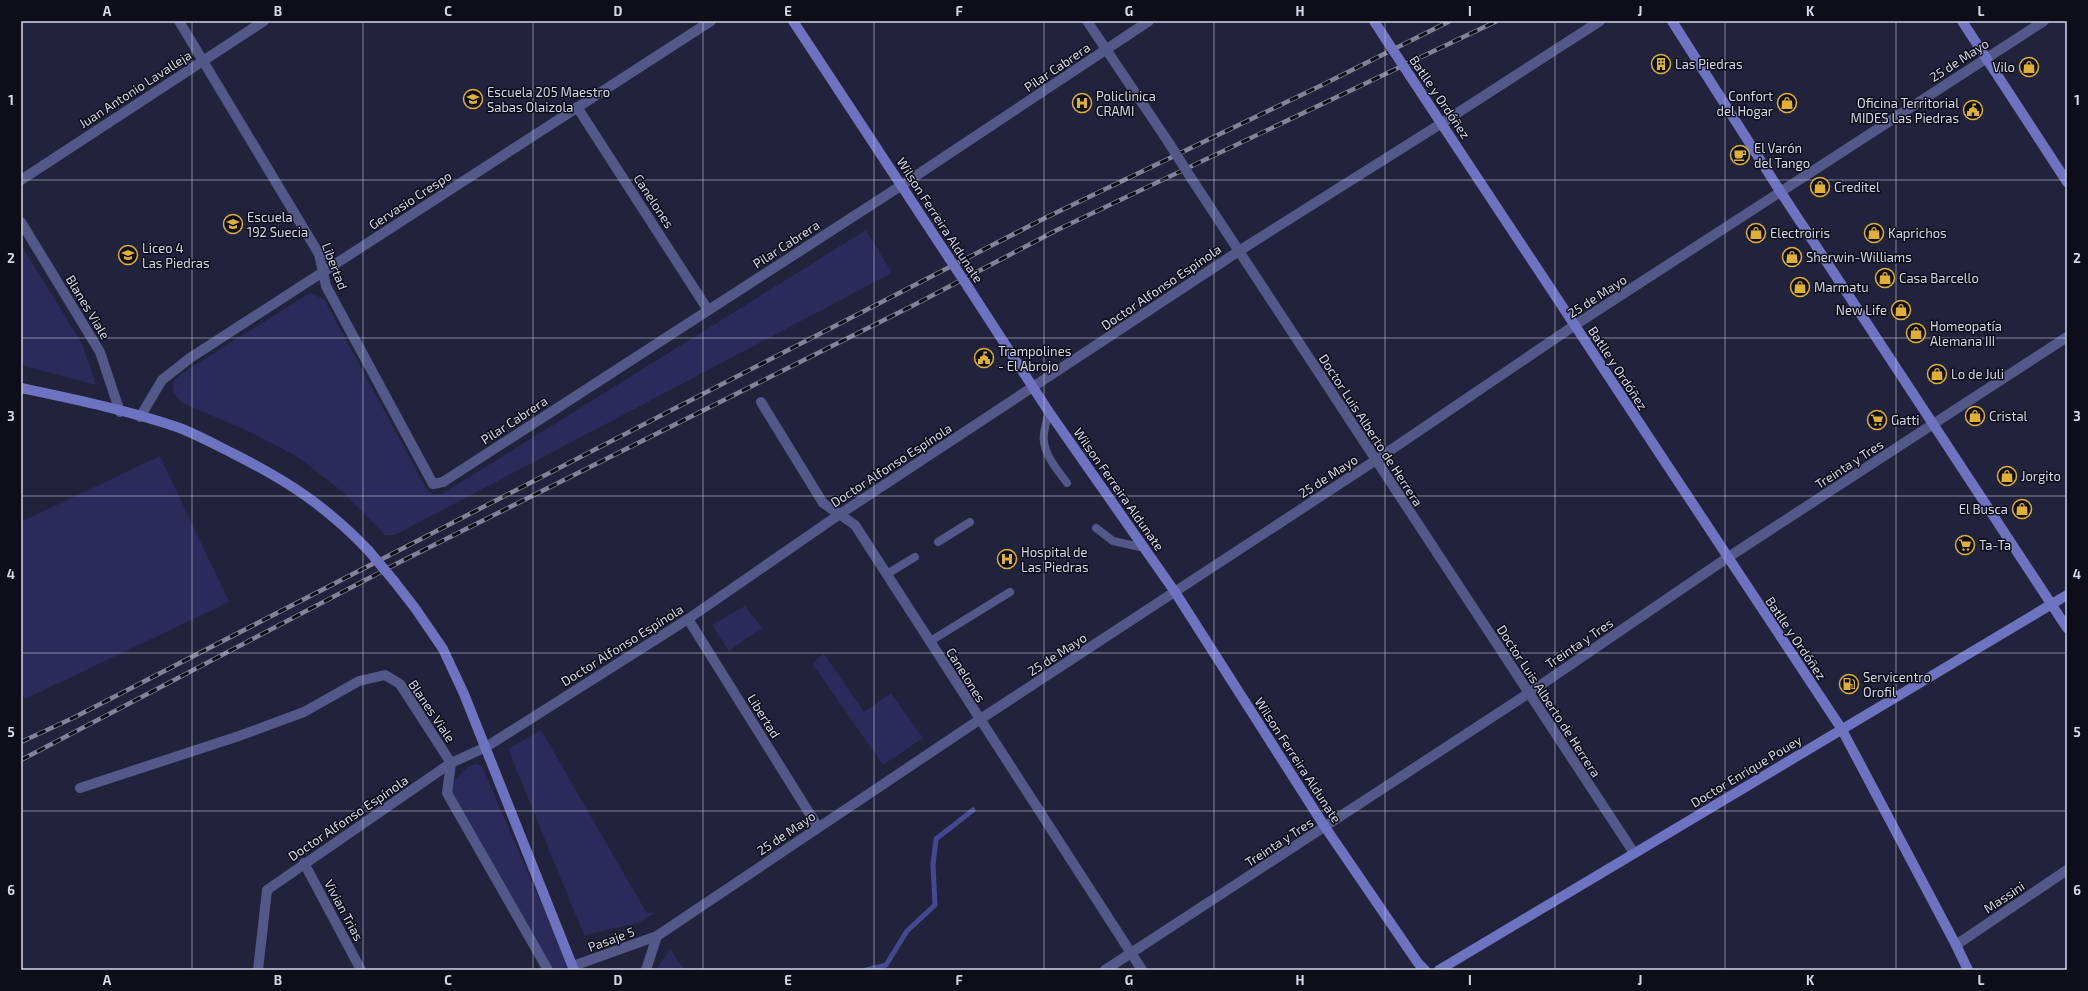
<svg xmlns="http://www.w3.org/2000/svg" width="2088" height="991" font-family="'Exo 2',sans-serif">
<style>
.green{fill:#2a2b5a}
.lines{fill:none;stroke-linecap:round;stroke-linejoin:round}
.stream{stroke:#46488f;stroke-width:5}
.lane{stroke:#545889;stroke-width:8}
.street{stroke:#545889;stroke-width:10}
.secondary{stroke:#6e73c1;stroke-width:10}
.rail-casing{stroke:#818498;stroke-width:4.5}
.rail{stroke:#0d0e19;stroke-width:3;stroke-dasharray:9;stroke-linecap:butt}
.street-bridge{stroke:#545889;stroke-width:10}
.secondary-bridge{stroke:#6e73c1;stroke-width:10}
.grid{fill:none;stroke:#d4d7e7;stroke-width:1;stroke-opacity:0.55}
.labels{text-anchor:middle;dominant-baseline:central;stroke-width:3;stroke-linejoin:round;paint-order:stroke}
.street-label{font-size:13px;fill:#d4d7e7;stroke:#0d0e19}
.poi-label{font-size:13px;fill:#d4d7e7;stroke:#0d0e19;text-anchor:start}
.neatline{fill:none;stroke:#d4d7e7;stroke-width:1.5}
.grid-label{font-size:13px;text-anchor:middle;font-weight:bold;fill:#d4d7e7}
</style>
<rect width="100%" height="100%" fill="#21233c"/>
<g class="green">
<path d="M866,230L892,273L395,535H385L343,492L298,457L248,431L182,403L173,393L174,380L187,370L310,293L324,299L427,490L432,494H442Z"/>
<path d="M21,245L82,344L96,385L21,365Z"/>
<path d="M160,456L229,602L25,699L21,690V522Z"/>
<path d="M745,606L762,628L729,651L712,625Z"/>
<path d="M824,654L864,712L891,693L923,738L883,765L812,663Z"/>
<path d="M541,730L646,912L655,913L638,923L584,935L508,749Z"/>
<path d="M476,764L481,766L484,771L570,970H554L452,797L451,784L468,767Z"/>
<path d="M670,949L683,968L681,970H656Z"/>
</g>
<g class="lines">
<path class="stream" d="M866,970L886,965L907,931L935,905L933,865L936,839L973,810"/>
<g class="lane">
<path d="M1049,412C1047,419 1045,426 1044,433C1041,452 1057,469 1067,483"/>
<path d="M1096,528L1113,541L1145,548"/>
<path d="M938,542L970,522"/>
<path d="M887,574L915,557"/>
<path d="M929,642L1010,592"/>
</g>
<g class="street">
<path d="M179,21L319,254L326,286L433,484L443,482L902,185L1149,21"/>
<path d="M1087,21L1169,143"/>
<path d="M577,107L708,310"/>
<path d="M1191,178L1634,853"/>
<path d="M21,180L264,21"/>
<path d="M21,222L100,352L120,412"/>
<path d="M761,402L823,503L855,525L1142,970"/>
<path d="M140,417L162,380L190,358L711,21"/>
<path d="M688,619L818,827"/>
<path d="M80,788L239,736L304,712L359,681L385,675L400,684L451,763L447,793L548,970"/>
<path d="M304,863L361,970"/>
<path d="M1956,945L2067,870"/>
<path d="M573,966L657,936L979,720L1376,460L1575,325L2044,21"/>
<path d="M258,970L267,890L451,763L486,747L688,619L840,514L1239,251L1442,123L1600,21"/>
<path d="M646,970L657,936"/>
<path d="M1105,970L1529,693L1727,558L2067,337"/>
</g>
<g class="secondary">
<path d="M793,21L949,258"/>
<path d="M1374,21L1385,38"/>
<path d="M1672,21L1780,191L2067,628"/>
<path d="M1962,21L2067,182"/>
<path d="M1410,76L1841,728L1956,945L1968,970"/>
<path d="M968,287L1049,412L1175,592L1325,827L1418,963L1425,970"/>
<path d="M21,388C73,399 127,410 177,427C196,434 214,444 232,453C288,481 326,506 369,551"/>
<path d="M394,581L415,608L443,649L464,694L574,970"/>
<path d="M1439,970L2067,595"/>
</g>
<g class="rail-casing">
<g id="rail">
<path d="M21,742L73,718L1043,219L1320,86L1450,21"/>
<path d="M21,760L398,563L914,305L1057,230L1497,21"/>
</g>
</g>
<use href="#rail" class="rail"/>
<path class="street-bridge" d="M1169,143L1191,178"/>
<g class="secondary-bridge">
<path d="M1385,38L1410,76"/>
<path d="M949,258L968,287"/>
<path d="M369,551L394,581"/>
</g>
</g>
<path class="grid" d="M192,21V970M363,21V970M533,21V970M703,21V970M874,21V970M1044,21V970M1214,21V970M1385,21V970M1555,21V970M1725,21V970M1896,21V970M21,180H2067M21,338H2067M21,496H2067M21,653H2067M21,811H2067"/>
<defs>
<g id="building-ring" transform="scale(1)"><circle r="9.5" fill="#0d0e19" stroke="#e0b034" stroke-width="1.5"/><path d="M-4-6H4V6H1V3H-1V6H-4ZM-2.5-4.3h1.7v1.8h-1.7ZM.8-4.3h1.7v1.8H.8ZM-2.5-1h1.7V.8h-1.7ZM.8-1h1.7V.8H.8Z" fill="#e0b034"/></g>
<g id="shop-ring" transform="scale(1)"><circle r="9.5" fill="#0d0e19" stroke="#e0b034" stroke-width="1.5"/><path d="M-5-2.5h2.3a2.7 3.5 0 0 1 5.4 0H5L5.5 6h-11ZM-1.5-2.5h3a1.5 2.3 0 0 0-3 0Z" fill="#e0b034"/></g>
<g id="school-ring" transform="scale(1)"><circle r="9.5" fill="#0d0e19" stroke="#e0b034" stroke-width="1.5"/><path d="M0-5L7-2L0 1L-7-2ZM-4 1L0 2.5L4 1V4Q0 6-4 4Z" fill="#e0b034"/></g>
<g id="hospital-ring" transform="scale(1)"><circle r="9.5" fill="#0d0e19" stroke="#e0b034" stroke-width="1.5"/><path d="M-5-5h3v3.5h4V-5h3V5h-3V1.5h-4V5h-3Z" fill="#e0b034"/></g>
<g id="civic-ring" transform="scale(1)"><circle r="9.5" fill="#0d0e19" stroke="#e0b034" stroke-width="1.5"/><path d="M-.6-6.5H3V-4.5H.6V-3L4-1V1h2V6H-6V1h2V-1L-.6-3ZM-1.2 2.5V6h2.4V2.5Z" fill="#e0b034"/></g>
<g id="cafe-ring" transform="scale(1)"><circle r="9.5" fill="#0d0e19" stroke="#e0b034" stroke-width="1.5"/><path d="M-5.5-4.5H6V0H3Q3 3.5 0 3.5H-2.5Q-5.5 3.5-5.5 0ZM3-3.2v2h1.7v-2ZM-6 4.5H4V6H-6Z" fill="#e0b034"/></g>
<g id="supermarket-ring" transform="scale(1)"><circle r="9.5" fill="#0d0e19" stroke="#e0b034" stroke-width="1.5"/><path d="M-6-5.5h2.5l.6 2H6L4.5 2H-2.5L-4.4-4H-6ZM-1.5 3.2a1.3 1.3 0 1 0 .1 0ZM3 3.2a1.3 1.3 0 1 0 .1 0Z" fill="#e0b034"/></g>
<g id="fuel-ring" transform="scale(1)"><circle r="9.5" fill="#0d0e19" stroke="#e0b034" stroke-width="1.5"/><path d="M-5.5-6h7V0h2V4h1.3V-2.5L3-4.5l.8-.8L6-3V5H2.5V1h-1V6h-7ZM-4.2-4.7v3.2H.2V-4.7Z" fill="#e0b034"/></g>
</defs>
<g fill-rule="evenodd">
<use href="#building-ring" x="1661" y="64"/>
<use href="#shop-ring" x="2029" y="67"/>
<use href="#school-ring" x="473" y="99"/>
<use href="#hospital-ring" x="1082" y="103"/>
<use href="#shop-ring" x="1787" y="103"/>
<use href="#civic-ring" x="1973" y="110"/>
<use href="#cafe-ring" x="1740" y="155"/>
<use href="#shop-ring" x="1820" y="187"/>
<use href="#school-ring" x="233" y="224"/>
<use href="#shop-ring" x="1756" y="233"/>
<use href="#shop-ring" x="1874" y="233"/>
<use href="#school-ring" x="128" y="255"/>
<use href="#shop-ring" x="1792" y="257"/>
<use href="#shop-ring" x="1885" y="278"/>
<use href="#shop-ring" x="1800" y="287"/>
<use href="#shop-ring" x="1901" y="310"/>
<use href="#shop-ring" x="1916" y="333"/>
<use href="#civic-ring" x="984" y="358"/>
<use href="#shop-ring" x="1937" y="374"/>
<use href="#shop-ring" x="1975" y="416"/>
<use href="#supermarket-ring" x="1877" y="420"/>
<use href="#shop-ring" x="2007" y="476"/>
<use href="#shop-ring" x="2022" y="509"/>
<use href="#supermarket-ring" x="1965" y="545"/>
<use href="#hospital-ring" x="1007" y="559"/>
<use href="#fuel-ring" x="1849" y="684"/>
</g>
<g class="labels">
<g class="street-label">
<text transform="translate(1959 60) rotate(-33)">25 de Mayo</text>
<text transform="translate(1057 67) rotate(-34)">Pilar Cabrera</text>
<text transform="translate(135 89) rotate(-33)">Juan Antonio Lavalleja</text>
<text transform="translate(1440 97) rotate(56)">Batlle y Ordóñez</text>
<text transform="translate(410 200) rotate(-33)">Gervasio Crespo</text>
<text transform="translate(654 201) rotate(57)">Canelones</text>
<text transform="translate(940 220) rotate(57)">Wilson Ferreira Aldunate</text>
<text transform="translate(786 244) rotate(-33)">Pilar Cabrera</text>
<text transform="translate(335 266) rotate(69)">Libertad</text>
<text transform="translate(1161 287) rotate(-34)">Doctor Alfonso Espínola</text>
<text transform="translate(1597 296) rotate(-33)">25 de Mayo</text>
<text transform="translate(88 307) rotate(59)">Blanes Viale</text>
<text transform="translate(1618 368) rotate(57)">Batlle y Ordóñez</text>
<text transform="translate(514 420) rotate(-33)">Pilar Cabrera</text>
<text transform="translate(1371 430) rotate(57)">Doctor Luis Alberto de Herrera</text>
<text transform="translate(1849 464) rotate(-33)">Treinta y Tres</text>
<text transform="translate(891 465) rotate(-33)">Doctor Alfonso Espínola</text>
<text transform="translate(1328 476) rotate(-33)">25 de Mayo</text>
<text transform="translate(1119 489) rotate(55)">Wilson Ferreira Aldunate</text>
<text transform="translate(1796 638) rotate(56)">Batlle y Ordóñez</text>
<text transform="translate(1579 643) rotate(-34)">Treinta y Tres</text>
<text transform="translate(622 645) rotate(-32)">Doctor Alfonso Espínola</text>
<text transform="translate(1057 654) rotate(-33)">25 de Mayo</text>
<text transform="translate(966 675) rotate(58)">Canelones</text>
<text transform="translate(1549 701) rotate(57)">Doctor Luis Alberto de Herrera</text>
<text transform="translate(432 711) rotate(56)">Blanes Viale</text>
<text transform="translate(764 716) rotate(58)">Libertad</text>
<text transform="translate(1298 760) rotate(57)">Wilson Ferreira Aldunate</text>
<text transform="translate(1746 771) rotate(-31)">Doctor Enrique Pouey</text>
<text transform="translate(348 818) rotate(-34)">Doctor Alfonso Espínola</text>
<text transform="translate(786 833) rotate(-34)">25 de Mayo</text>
<text transform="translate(1279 842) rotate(-33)">Treinta y Tres</text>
<text transform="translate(2004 897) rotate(-34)">Massini</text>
<text transform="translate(344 910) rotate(62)">Vivian Trias</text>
<text transform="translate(611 939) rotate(-20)">Pasaje 5</text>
</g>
<g class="poi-label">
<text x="1675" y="64">Las Piedras</text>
<text x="2015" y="67" text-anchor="end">Vilo</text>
<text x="487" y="92">Escuela 205 Maestro<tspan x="487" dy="15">Sabas Olaizola</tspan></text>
<text x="1096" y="96">Policlinica<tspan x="1096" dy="15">CRAMI</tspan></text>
<text x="1773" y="96" text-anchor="end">Confort<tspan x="1773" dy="15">del Hogar</tspan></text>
<text x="1959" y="103" text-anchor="end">Oficina Territorial<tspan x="1959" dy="15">MIDES Las Piedras</tspan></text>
<text x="1754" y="148">El Varón<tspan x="1754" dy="15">del Tango</tspan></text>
<text x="1834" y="187">Creditel</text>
<text x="247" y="217">Escuela<tspan x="247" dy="15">192 Suecia</tspan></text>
<text x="1770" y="233">Electroiris</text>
<text x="1888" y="233">Kaprichos</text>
<text x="142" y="248">Liceo 4<tspan x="142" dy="15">Las Piedras</tspan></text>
<text x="1806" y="257">Sherwin-Williams</text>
<text x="1899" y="278">Casa Barcello</text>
<text x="1814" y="287">Marmatu</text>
<text x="1887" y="310" text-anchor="end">New Life</text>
<text x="1930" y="326">Homeopatía<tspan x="1930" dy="15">Alemana III</tspan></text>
<text x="998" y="351">Trampolines<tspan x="998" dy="15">- El Abrojo</tspan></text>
<text x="1951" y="374">Lo de Juli</text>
<text x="1989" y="416">Cristal</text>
<text x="1891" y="420">Gatti</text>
<text x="2021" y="476">Jorgito</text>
<text x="2008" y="509" text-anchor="end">El Busca</text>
<text x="1979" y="545">Ta-Ta</text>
<text x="1021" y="552">Hospital de<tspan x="1021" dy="15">Las Piedras</tspan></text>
<text x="1863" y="677">Servicentro<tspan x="1863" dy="15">Orofil</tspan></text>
</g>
</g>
<rect width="2088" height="991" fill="none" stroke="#0d0e19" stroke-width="44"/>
<rect x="22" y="22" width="2044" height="947" class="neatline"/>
<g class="grid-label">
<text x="107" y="16">A</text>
<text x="278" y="16">B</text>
<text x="448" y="16">C</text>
<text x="618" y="16">D</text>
<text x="788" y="16">E</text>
<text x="959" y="16">F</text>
<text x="1129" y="16">G</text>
<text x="1300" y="16">H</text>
<text x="1470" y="16">I</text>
<text x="1640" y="16">J</text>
<text x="1810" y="16">K</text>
<text x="1981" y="16">L</text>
<text x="11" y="105">1</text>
<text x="2077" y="105">1</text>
<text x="11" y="263">2</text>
<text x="2077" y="263">2</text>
<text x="11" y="421">3</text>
<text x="2077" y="421">3</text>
<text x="11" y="579">4</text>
<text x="2077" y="579">4</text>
<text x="11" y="737">5</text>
<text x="2077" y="737">5</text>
<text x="11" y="895">6</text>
<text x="2077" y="895">6</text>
<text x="107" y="985">A</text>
<text x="278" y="985">B</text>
<text x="448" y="985">C</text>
<text x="618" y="985">D</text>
<text x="788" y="985">E</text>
<text x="959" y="985">F</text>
<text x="1129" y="985">G</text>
<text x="1300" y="985">H</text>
<text x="1470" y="985">I</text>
<text x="1640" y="985">J</text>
<text x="1810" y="985">K</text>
<text x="1981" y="985">L</text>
</g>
</svg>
